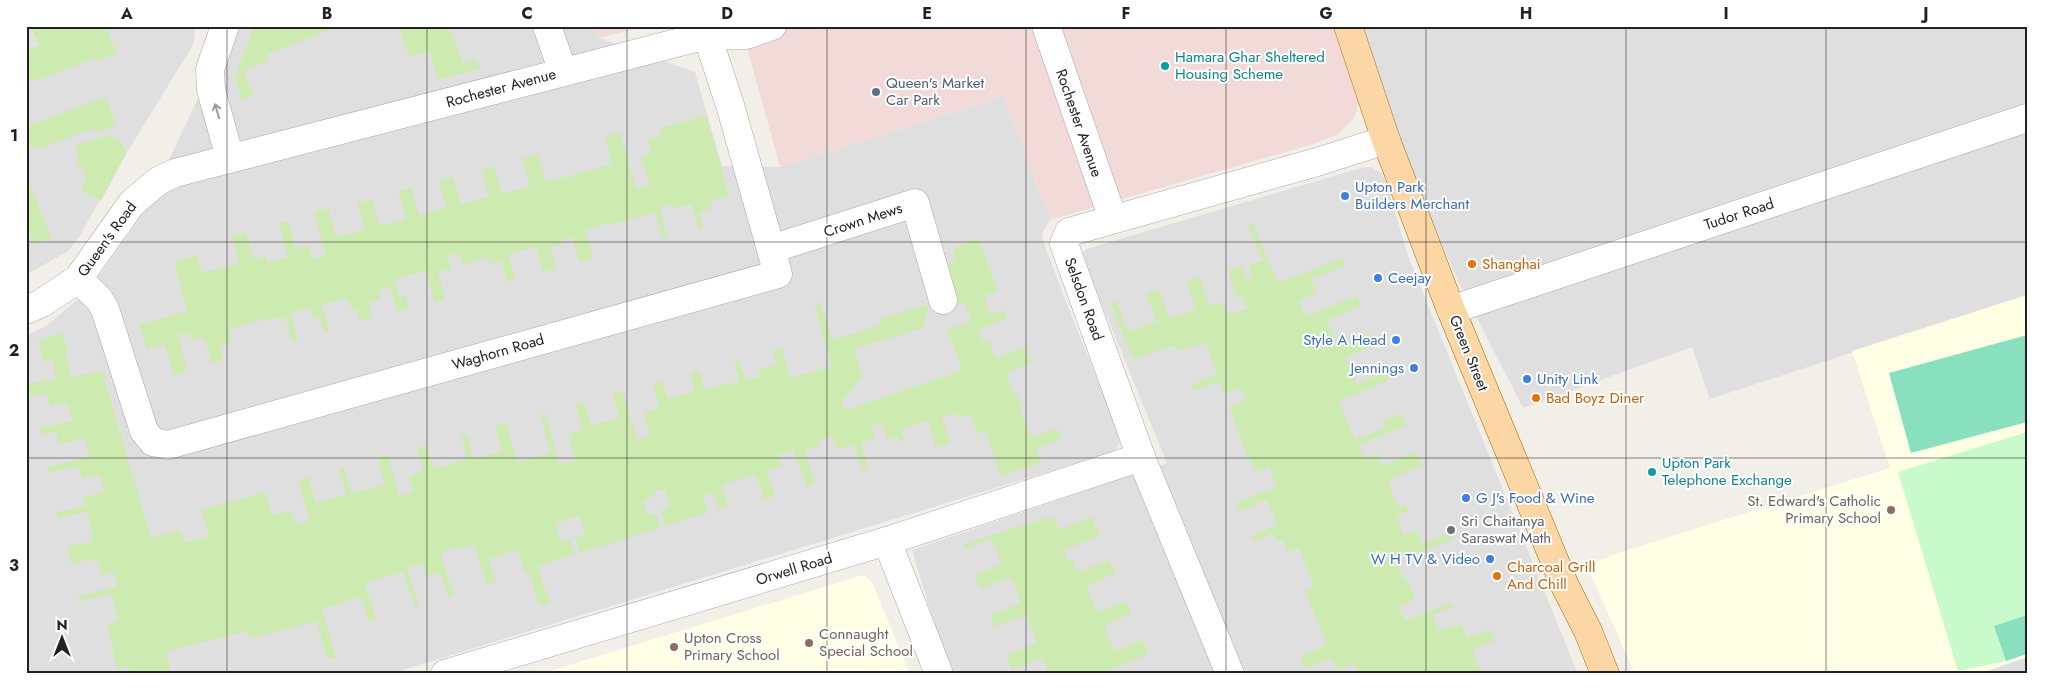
<svg xmlns="http://www.w3.org/2000/svg" width="2053" height="700" font-family="Jost,sans-serif">
<style>
.residential{fill:#e0dfdf}
.commercial{fill:#f2dad9}
.education{fill:#ffffe5}
.grass{fill:#cdebb0}
.park{fill:#c8facc}
.pitch{fill:#88e0be}
.parking{fill:#e2e2e2}
.lines{fill:none;stroke-linecap:round;stroke-linejoin:round}
.minor-casing{stroke:#a9a9a9;stroke-width:29}
.major-casing{stroke:#a06b00;stroke-width:29}
.minor{stroke:#fff;stroke-width:28}
.major{stroke:#fcd6a4;stroke-width:28}
.oneway{stroke:#9c9c9c}
.grid{fill:none;stroke:#222;stroke-width:1;stroke-opacity:0.55}
.culture-dot{fill:#0f9aa8;stroke:#fff;stroke-width:2}
.service-dot{fill:#5c6f8a;stroke:#fff;stroke-width:2}
.shop-dot{fill:#3f7fe0;stroke:#fff;stroke-width:2}
.food-dot{fill:#e8710a;stroke:#fff;stroke-width:2}
.education-dot{fill:#8d6e63;stroke:#fff;stroke-width:2}
.worship-dot{fill:#6b7280;stroke:#fff;stroke-width:2}
.labels{text-anchor:middle;dominant-baseline:central;stroke-width:4;stroke-linejoin:round;paint-order:stroke}
.culture-label{font-size:15px;fill:#0d838f;stroke:#fff;text-anchor:start}
.service-label{font-size:15px;fill:#4e5e75;stroke:#fff;text-anchor:start}
.street-label{font-size:15px;fill:#222;stroke:#fff}
.shop-label{font-size:15px;fill:#366cbe;stroke:#fff;text-anchor:start}
.food-label{font-size:15px;fill:#c56008;stroke:#fff;text-anchor:start}
.education-label{font-size:15px;fill:#785e54;stroke:#fff;text-anchor:start}
.worship-label{font-size:15px;fill:#5b616d;stroke:#fff;text-anchor:start}
.neatline{fill:none;stroke:#222;stroke-width:2}
.grid-label{font-size:16px;text-anchor:middle;font-weight:bold;fill:#222}
</style>
<rect width="100%" height="100%" fill="#f2efe9"/>
<g class="residential">
<path d="M26,26H196L193,45L126,154L79,237L68,251L26,275Z"/>
<path d="M232,26H595L599,38L695,72L722,166L780,167L992,100L1003,95L1050,220L1043,232L1042,238L1066,302L1119,433L1120,442L1116,450L1109,453L390,674H26V336L46,326L89,290L145,211Z"/>
<path d="M1363,26H2027V295L1710,399L1692,347L1523,408L1459,283L1418,190Z"/>
<path d="M1371,167L1381,173L1386,181L1408,256L1578,674H954L940,643L912,550L1167,463L1084,261L1082,254L1086,249L1361,168Z"/>
<path d="M2027,657V674H1978Z"/>
</g>
<g class="commercial">
<path d="M595,26H646L599,38Z"/>
<path d="M741,26H1338L1361,99L1353,119L1339,134L1313,144L1050,220L1003,95L992,100L780,167Z"/>
</g>
<g class="education">
<path d="M2027,295V657L1978,674H1635L1587,566L1618,553L1890,468L1852,351Z"/>
<path d="M863,575L872,582L910,674H540Z"/>
</g>
<g class="grass">
<path d="M31,26H106L117,54L97,61L96,58L26,84V50L39,45Z"/>
<path d="M254,26H341L267,54L269,61L244,70L253,95L241,100L236,80L238,68Z"/>
<path d="M398,26H449L463,63L476,59L480,69L438,80L430,51L409,57Z"/>
<path d="M106,97L116,124L96,133L94,128L40,149L26,146V126Z"/>
<path d="M706,115L729,196L710,201L712,208L699,212L703,229H699L691,204L674,209L672,204L660,207L667,237L662,238L655,212L610,225L609,223L586,230L593,258L579,262L572,236L562,240L563,244L550,247L556,269L543,272L536,247L508,254L515,279L507,282L501,261L490,264L488,257L463,265L459,253L447,256L451,269L438,272L445,299L434,302L426,271L395,279L400,297L406,296L409,308L397,311L390,287L378,291L380,299L368,303L372,318L360,321L357,309L352,311L348,298L322,304L329,331L324,332L320,317L313,318L310,308L291,313L298,340L292,341L285,318L266,319L229,329L232,342L220,346L224,360L212,363L204,338L191,341L189,333L178,335L187,371L173,375L165,345L147,349L139,325L187,311L174,262L197,255L202,273L239,263L232,236L246,232L253,259L265,256L267,263L288,257L279,223L288,221L295,248L308,245L312,259L326,255L314,212L328,208L336,237L365,230L357,203L372,199L379,226L406,219L398,191L411,188L419,215L446,208L439,181L453,177L461,204L489,197L482,169L494,166L502,194L530,186L522,158L538,154L546,182L612,164L605,137L620,132L636,189L650,185L641,157L651,154L647,140L661,136L660,128Z"/>
<path d="M108,135C120,138 123,142 126,154L101,201L81,190C88,178 87,173 76,163L78,158L75,145Z"/>
<path d="M26,173L51,238L34,244L26,224Z"/>
<path d="M1253,224L1278,283L1342,258L1345,266L1311,279L1317,293L1299,301L1306,316L1357,296L1361,306L1327,321L1338,346L1369,333L1375,345L1346,357L1357,384L1386,372L1389,380L1339,401L1355,440L1384,428L1382,421L1401,413L1406,425L1359,446L1364,459L1384,451L1377,455L1382,466L1417,452L1423,466L1388,480L1398,507L1405,504L1408,511L1397,516L1404,535L1416,530L1422,544L1451,532L1454,539L1397,561L1404,580L1407,579L1415,599L1399,607L1405,621L1452,602L1454,606L1432,615L1438,631L1461,624L1467,638L1490,629L1495,640L1472,650L1482,674H1358L1354,664L1336,671L1331,658L1305,669L1300,656L1327,645L1305,591L1314,587L1299,548L1287,552L1283,540L1277,541L1274,534L1253,542L1251,536L1277,525L1267,500L1240,511L1236,503L1277,486L1269,467L1256,472L1246,453L1229,407L1246,400L1241,388L1224,394L1219,382L1193,391L1191,385L1217,374L1205,343L1177,351L1175,345L1133,359L1110,303L1116,301L1128,331L1156,322L1146,293L1159,290L1170,318L1196,310L1187,281L1200,277L1209,306L1224,302L1228,314L1247,309L1243,297L1237,298L1228,270L1241,266L1247,279L1253,277L1248,265L1263,261L1248,226Z"/>
<path d="M978,238L998,291L984,296L990,314L1004,310L1007,318L978,330L983,341L988,340L996,358L1025,347L1031,363L1006,373L1015,396L1017,395L1023,409L1020,410L1031,438L1057,428L1061,439L1036,449L1042,463L1000,476L986,431L977,434L971,414L958,418L956,412L942,417L950,443L936,448L928,421L901,429L904,440L899,442L897,437L887,440L881,423L871,426L875,439L861,443L868,468L862,471L854,445L837,450L832,436L818,441L820,446L805,451L815,484L807,487L793,450L778,455L782,466L767,471L775,496L764,500L756,474L722,485L728,506L718,509L713,492L703,496L708,513L665,526L660,510L670,506L664,489L653,492L655,496L643,500L647,515L656,513L660,528L580,553L575,538L585,535L579,516L556,523L561,542L570,539L575,554L538,566L550,604L539,605L529,573L525,574L517,550L489,559L496,582L487,584L474,545L460,549L459,547L440,553L454,595L448,597L440,572L427,577L423,563L407,568L419,606L415,607L403,571L365,584L376,619L369,622L361,597L322,609L336,657L327,659L317,621L250,638L248,631L166,651L171,674H130L128,667L117,670L107,624L118,621L112,594L79,601L77,596L117,587L114,572L101,575L98,558L71,564L67,547L93,541L87,512L58,518L57,512L85,506L83,497L104,492L100,475L82,479L79,467L48,473L47,467L89,457L84,438L59,444L56,432L41,434L40,428L72,421L68,403L50,406L47,393L30,397L28,384L56,379L52,360L43,362L38,341L62,332L68,352L65,353L71,377L102,371L151,538L180,530L184,543L209,536L201,510L266,492L272,515L291,511L295,524L309,521L298,480L309,477L316,503L346,494L339,469L344,468L351,493L385,484L378,458L388,455L399,496L413,492L409,476L424,472L417,448L427,445L434,469L467,459L461,435L467,434L474,459L502,451L495,426L506,423L517,462L550,453L540,414L545,412L559,464L575,460L568,434L582,430L575,404L584,402L591,425L619,418L613,394L623,391L637,439L650,436L644,412L659,408L653,383L662,380L668,399L694,391L690,373L699,370L705,390L739,381L734,361L739,360L746,380L760,377L758,369L777,364L773,350L782,348L790,378L832,366L814,304L820,302L832,340L881,325L879,319L929,304L923,328L854,349L862,376L842,402L845,410L963,370L947,330L971,321L965,303L958,305L946,264L956,261L952,249Z"/>
<path d="M1053,516L1059,530L1092,517L1099,536L1064,550L1068,561L1073,560L1078,572L1109,560L1115,574L1086,586L1097,612L1126,601L1132,614L1104,625L1114,651L1142,640L1148,654L1109,670L1110,674H1049L1042,657L1012,670L1006,655L1037,643L1026,615L994,627L990,615L1021,603L1011,577L980,589L974,575L1002,564L991,539L965,549L963,544Z"/>
</g>
<path class="park" d="M2027,432V615L1994,626L2006,661L1958,671L1898,472Z"/>
<g class="pitch">
<path d="M2027,335V422L1911,453L1889,373Z"/>
<path d="M2027,615V654L2006,661L1994,626Z"/>
</g>
<path class="parking" d="M26,26H31L39,46L26,50Z"/>
<g class="lines">
<g class="minor-casing">
<g id="minor">
<path d="M225,26L210,69L211,90L230,158"/>
<path d="M547,26L563,72"/>
<path d="M1046,26L1113,219"/>
<path d="M771,249L915,203L943,300"/>
<path d="M78,279L99,299L105,309L144,431L153,442L168,445L778,274L730,105L707,35"/>
<path d="M26,310L42,303L78,279L132,203L158,181L175,173L707,35H746L772,26"/>
<path d="M1451,310L2027,118"/>
<path d="M887,541L939,674"/>
<path d="M445,674L887,541L1141,457"/>
<path d="M1230,674L1141,457L1064,244L1069,232L1317,162L1386,140"/>
</g>
</g>
<g class="major-casing">
<path id="major" d="M1348,26L1386,140L1451,310L1565,586L1588,631L1605,674"/>
</g>
<use href="#minor" class="minor"/>
<use href="#major" class="major"/>
</g>
<defs><path id="oneway-shaft" d="M-6 0H5M1.5-3L5.5 0L1.5 3" fill="none" stroke-width="1.6" stroke-linecap="round" stroke-linejoin="round" transform="scale(1.25)"/></defs>
<use class="oneway" href="#oneway-shaft" transform="translate(217 111) rotate(-106)"/>
<path class="grid" d="M227,26V674M427,26V674M627,26V674M827,26V674M1026,26V674M1226,26V674M1426,26V674M1626,26V674M1826,26V674M26,242H2027M26,458H2027"/>
<g class="culture-dot">
<circle cx="1165" cy="66" r="5"/>
<circle cx="1652" cy="472" r="5"/>
</g>
<circle class="service-dot" cx="876" cy="92" r="5"/>
<g class="shop-dot">
<circle cx="1345" cy="196" r="5"/>
<circle cx="1378" cy="278" r="5"/>
<circle cx="1396" cy="340" r="5"/>
<circle cx="1414" cy="368" r="5"/>
<circle cx="1527" cy="379" r="5"/>
<circle cx="1466" cy="498" r="5"/>
<circle cx="1490" cy="559" r="5"/>
</g>
<g class="food-dot">
<circle cx="1472" cy="264" r="5"/>
<circle cx="1536" cy="398" r="5"/>
<circle cx="1497" cy="576" r="5"/>
</g>
<g class="education-dot">
<circle cx="1891" cy="510" r="5"/>
<circle cx="809" cy="643" r="5"/>
<circle cx="674" cy="647" r="5"/>
</g>
<circle class="worship-dot" cx="1451" cy="530" r="5"/>
<g class="labels">
<g class="culture-label">
<text x="1175" y="57">Hamara Ghar Sheltered<tspan x="1175" dy="17">Housing Scheme</tspan></text>
<text x="1662" y="463">Upton Park<tspan x="1662" dy="17">Telephone Exchange</tspan></text>
</g>
<g class="service-label">
<text x="886" y="83">Queen's Market<tspan x="886" dy="17">Car Park</tspan></text>
</g>
<g class="street-label">
<text transform="translate(501 88) rotate(-15)">Rochester Avenue</text>
<text transform="translate(1079 123) rotate(71)">Rochester Avenue</text>
<text transform="translate(1739 214) rotate(-18)">Tudor Road</text>
<text transform="translate(863 220) rotate(-18)">Crown Mews</text>
<text transform="translate(107 239) rotate(-54)">Queen's Road</text>
<text transform="translate(1084 299) rotate(70)">Selsdon Road</text>
<text transform="translate(498 352) rotate(-16)">Waghorn Road</text>
<text transform="translate(1469 353) rotate(68)">Green Street</text>
<text transform="translate(794 569) rotate(-17)">Orwell Road</text>
</g>
<g class="shop-label">
<text x="1355" y="187">Upton Park<tspan x="1355" dy="17">Builders Merchant</tspan></text>
<text x="1388" y="278">Ceejay</text>
<text x="1386" y="340" text-anchor="end">Style A Head</text>
<text x="1404" y="368" text-anchor="end">Jennings</text>
<text x="1537" y="379">Unity Link</text>
<text x="1476" y="498">G J's Food &amp; Wine</text>
<text x="1480" y="559" text-anchor="end">W H TV &amp; Video</text>
</g>
<g class="food-label">
<text x="1482" y="264">Shanghai</text>
<text x="1546" y="398">Bad Boyz Diner</text>
<text x="1507" y="567">Charcoal Grill<tspan x="1507" dy="17">And Chill</tspan></text>
</g>
<g class="education-label">
<text x="1881" y="501" text-anchor="end">St. Edward's Catholic<tspan x="1881" dy="17">Primary School</tspan></text>
<text x="819" y="634">Connaught<tspan x="819" dy="17">Special School</tspan></text>
<text x="684" y="638">Upton Cross<tspan x="684" dy="17">Primary School</tspan></text>
</g>
<g class="worship-label">
<text x="1461" y="521">Sri Chaitanya<tspan x="1461" dy="17">Saraswat Math</tspan></text>
</g>
</g>
<rect width="2053" height="700" fill="none" stroke="#ffffff" stroke-width="55"/>
<g transform="translate(62 638)" stroke="#ffffff" stroke-width="4" paint-order="stroke">
<path d="M0-4L9 19L0 12L-9 19Z" fill="#222222"/>
<text y="-8" font-size="14" font-weight="bold" text-anchor="middle" fill="#222222">N</text>
</g>
<rect x="28" y="28" width="1998" height="644" class="neatline"/>
<g class="grid-label">
<text x="127" y="19">A</text>
<text x="327" y="19">B</text>
<text x="527" y="19">C</text>
<text x="727" y="19">D</text>
<text x="927" y="19">E</text>
<text x="1126" y="19">F</text>
<text x="1326" y="19">G</text>
<text x="1526" y="19">H</text>
<text x="1726" y="19">I</text>
<text x="1926" y="19">J</text>
<text x="14" y="141">1</text>
<text x="14" y="356">2</text>
<text x="14" y="571">3</text>
</g>
</svg>
